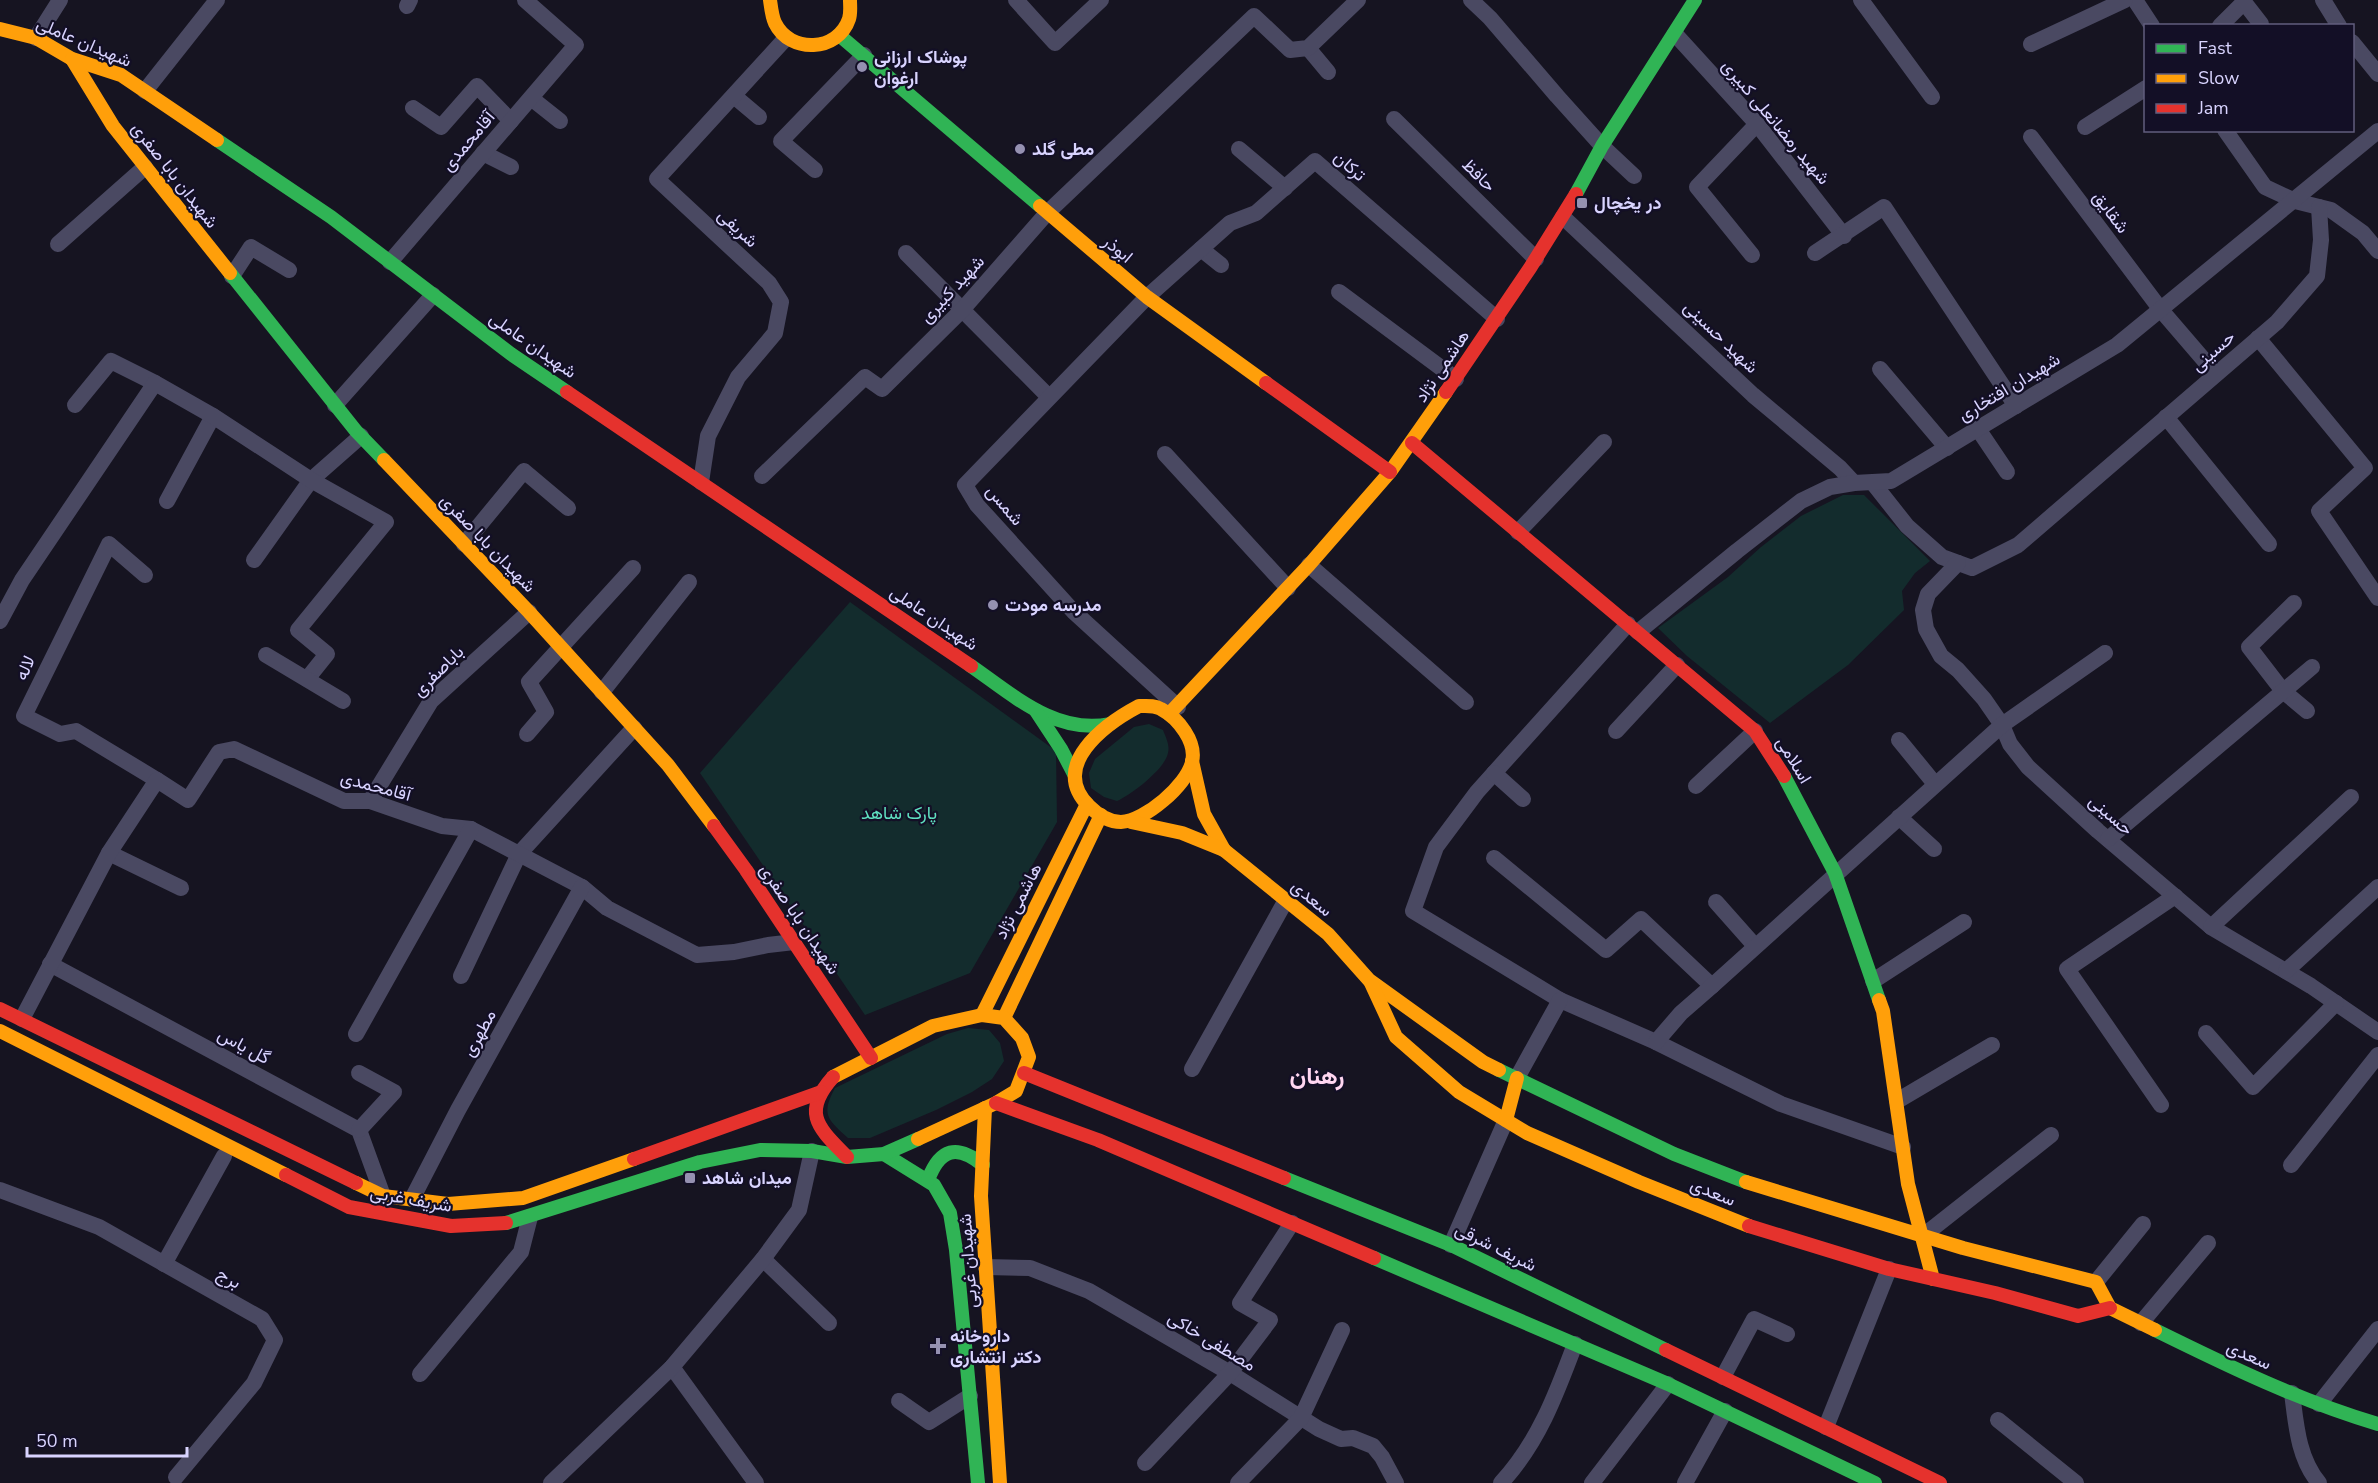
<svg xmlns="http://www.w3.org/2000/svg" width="2378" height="1483" font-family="'Nunito Sans',Vazirmatn,sans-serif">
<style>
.green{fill:#132c2d}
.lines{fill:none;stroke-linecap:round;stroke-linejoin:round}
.street{stroke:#4a4962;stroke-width:16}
.fast{stroke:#30b455;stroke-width:14}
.slow{stroke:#ff9f0a;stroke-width:14}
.jam{stroke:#e5322d;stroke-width:14}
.poi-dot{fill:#9591b1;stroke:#130f26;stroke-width:2}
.labels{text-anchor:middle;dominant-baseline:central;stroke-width:4.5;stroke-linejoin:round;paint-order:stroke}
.street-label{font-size:18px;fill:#d9d4ff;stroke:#130f26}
.poi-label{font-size:18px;font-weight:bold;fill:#d9d4ff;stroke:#130f26;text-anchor:start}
.park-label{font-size:18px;fill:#5fe0c0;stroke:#130f26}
.district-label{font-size:24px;font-weight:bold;fill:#ffd6f0;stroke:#130f26}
</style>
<rect width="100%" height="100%" fill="#161421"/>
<g class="green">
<path d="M1843,495H1864L1930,561L1915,573L1902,591L1904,610L1848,665L1770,723L1687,656L1658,628L1728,577L1761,547L1801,516Z"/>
<path d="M850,602L1056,751L1057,822L970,973L865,1015L700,773Z"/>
<path d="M1149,724L1163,730C1166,738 1170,745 1168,753C1165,769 1131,795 1117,801L1104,797L1091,788L1089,773L1095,759L1134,727Z"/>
<path d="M968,1028L989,1030L1000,1043L1004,1061L992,1079L972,1092L936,1110L870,1138H848C827,1119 821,1114 835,1088L947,1034Z"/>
</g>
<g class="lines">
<g class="street">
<path d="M1016,0L1055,43L1101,0"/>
<path d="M1471,0L1490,18L1557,96L1602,146L1634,176"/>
<path d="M1861,0L1932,97"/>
<path d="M2135,0L2152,26"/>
<path d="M2323,0L2339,26"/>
<path d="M407,6L410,0"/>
<path d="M2220,26L2244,2L2261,24"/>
<path d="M1675,34L1757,124L1844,236"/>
<path d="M36,38L60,0"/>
<path d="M2352,42L2378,74"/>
<path d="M2031,44L2125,0"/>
<path d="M1308,48L1328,72"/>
<path d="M145,91L217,0"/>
<path d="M734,96L759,117"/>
<path d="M531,98L560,121"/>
<path d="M413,108L441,127L477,86L511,121"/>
<path d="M1394,119L1536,259"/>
<path d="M2085,127L2146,88"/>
<path d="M2225,130L2265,187L2295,201L2331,210L2363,233L2378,251"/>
<path d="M2031,137L2161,310L2216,374"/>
<path d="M1239,149L1285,188"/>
<path d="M483,153L511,167"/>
<path d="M815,170L781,141L864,55"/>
<path d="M1563,217L1753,395L1840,468L1854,483"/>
<path d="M58,244L145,167"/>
<path d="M1201,249L1221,265"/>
<path d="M906,253L1049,397"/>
<path d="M1815,253L1884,207L2016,406"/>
<path d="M1752,255L1697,187L1757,124"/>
<path d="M390,262L576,45L525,0"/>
<path d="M232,276L251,247L289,270"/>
<path d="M1339,292L1456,379"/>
<path d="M2258,338L2365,468L2319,511L2378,598"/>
<path d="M1880,369L1947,448"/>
<path d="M75,405L111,361L155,383"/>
<path d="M335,405L433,295"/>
<path d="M2166,417L2269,544"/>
<path d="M1978,429L2007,472"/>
<path d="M1165,454L1288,588"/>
<path d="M762,476L865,377L882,389L962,310L1047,213L1254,16L1290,50L1308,48L1358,0"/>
<path d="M701,482L708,436L738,377L775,333L781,302L769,283L657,179L786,38"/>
<path d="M1873,483L1907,526L1942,557L1972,568L2018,545L2277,322L2317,276L2321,240L2319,207"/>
<path d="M167,501L213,416"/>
<path d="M1518,532L1604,442"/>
<path d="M464,544L524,471L568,508"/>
<path d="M254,560L311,480L361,436"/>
<path d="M1958,563L1928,594L1923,610L1926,629L1941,656L1958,670L1984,699L2002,725L2010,744L2028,767L2098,831L2211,927L2311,986L2378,1032"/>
<path d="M1309,565L1466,702"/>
<path d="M145,575L109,544L24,716L60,734L76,731L157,780"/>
<path d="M2294,603L2249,647L2283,691L2307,711"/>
<path d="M0,621L22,580L155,383L213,416L311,480L386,522L298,630L327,654L307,679"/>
<path d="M1628,624L1477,792L1436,847L1413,911L1560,1000L1656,1042L1781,1104L1903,1147"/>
<path d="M1638,632L1737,551L1801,501L1830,487L1854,483L1891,481L2117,345L2378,131"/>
<path d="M266,655L343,701"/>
<path d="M602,692L689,582"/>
<path d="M1178,707L1073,611L977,505L965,485L1147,297L1230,223L1256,213L1315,161L1497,319"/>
<path d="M1616,731L1677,665"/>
<path d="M527,734L546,712L529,682L633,568"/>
<path d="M1899,740L1935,784"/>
<path d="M1494,773L1523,799"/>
<path d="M1696,786L1755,731"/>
<path d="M370,801L431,701L529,612"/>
<path d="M1899,817L1934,849"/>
<path d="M2108,839L2312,667"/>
<path d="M109,853L181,888"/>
<path d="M1494,858L1606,950L1641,919L1712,986"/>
<path d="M1716,902L1755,946"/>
<path d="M2211,927L2351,797"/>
<path d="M50,964L359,1130L383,1196"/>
<path d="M2286,971L2378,887"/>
<path d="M461,976L519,854L634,728"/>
<path d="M1873,981L1964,922"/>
<path d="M22,1019L109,853L157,780L188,800L219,752L234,749L344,801H370L442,826L471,829L582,887L607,908L697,955L734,952L768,945L794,942"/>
<path d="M2206,1033L2253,1087L2336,1003"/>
<path d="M356,1034L471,829"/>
<path d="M1656,1042L1681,1013L1712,986L2002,725L2105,653"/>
<path d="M1192,1069L1286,900"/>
<path d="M1517,1078L1560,1000"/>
<path d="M1897,1101L1992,1045"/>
<path d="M2161,1105L2067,969L2175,896"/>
<path d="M359,1130L394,1092L359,1073"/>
<path d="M2291,1165L2378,1055"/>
<path d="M0,1190L99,1227L262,1319L275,1340L254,1383L176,1477"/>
<path d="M412,1199L458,1110L582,887"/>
<path d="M1923,1236L2051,1135"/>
<path d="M1451,1245L1506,1120"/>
<path d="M763,1259L829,1323"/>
<path d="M164,1264L224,1156"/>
<path d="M986,1267L1030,1268L1089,1291L1230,1373L1319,1429L1341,1439L1353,1438L1373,1446L1382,1457L1396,1483"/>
<path d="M2096,1282L2143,1224"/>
<path d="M2141,1323L2208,1243"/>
<path d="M672,1367L756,1483"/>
<path d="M420,1374L521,1252L530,1217"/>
<path d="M1723,1377L1754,1319L1787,1334"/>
<path d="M2292,1393C2296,1424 2298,1458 2319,1483"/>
<path d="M899,1401L929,1422L970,1396"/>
<path d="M2319,1404L2378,1329"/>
<path d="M1998,1420L2076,1483"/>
<path d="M1826,1427L1889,1269"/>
<path d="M1145,1463L1230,1373L1270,1320L1240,1303L1292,1223"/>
<path d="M551,1483L672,1367L763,1259L799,1210L812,1151"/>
<path d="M1238,1483L1301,1418L1342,1330"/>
<path d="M1501,1483C1538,1443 1556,1395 1575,1344"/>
<path d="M1592,1483L1668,1384"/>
<path d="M1685,1483L1725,1411"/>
</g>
<g class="fast">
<path d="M839,35L1040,206"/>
<path d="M217,140L331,217L511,354L567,392"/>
<path d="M1576,194L1602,146L1695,0"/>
<path d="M230,273L356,431L384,460"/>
<path d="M971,666C1013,695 1056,735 1110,724"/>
<path d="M1036,711L1061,749L1074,774"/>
<path d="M1784,776L1835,873L1879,1000"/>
<path d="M1499,1070L1674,1154L1746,1182"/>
<path d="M884,1154L934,1185L950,1213L956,1250L978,1483"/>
<path d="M1284,1178L1451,1245L1666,1350"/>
<path d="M928,1180C940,1148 957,1144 983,1165"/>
<path d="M506,1223L700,1162L760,1150L812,1151L847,1157L884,1154L918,1139"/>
<path d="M1374,1258L1668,1384L1875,1483"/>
<path d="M2155,1330C2228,1366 2300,1401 2378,1424"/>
</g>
<g class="slow">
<path d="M770,0C771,7 772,17 775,23C790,54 838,52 849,19C851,13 850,6 850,0"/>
<path d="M0,29L36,38L72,59L121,75L217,140"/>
<path d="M72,59L113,126L230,273"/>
<path d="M1040,206L1147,297L1266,383"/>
<path d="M384,460L529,612L668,765L714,826"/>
<path d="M1139,706C1147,706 1154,705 1161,709C1178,718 1197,742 1192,762C1187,785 1145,821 1121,822C1109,822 1097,814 1089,806C1048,766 1105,724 1139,706Z"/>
<path d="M1169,714L1309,565L1390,472L1446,392"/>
<path d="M1192,761L1204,814L1224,850"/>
<path d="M1131,822L1182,833L1224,850L1328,934L1369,980L1483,1062L1499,1070"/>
<path d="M1371,983L1396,1037L1459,1092L1527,1133L1639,1182L1749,1226"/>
<path d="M1879,1000L1883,1011L1908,1184L1933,1279"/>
<path d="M982,1015L1087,804"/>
<path d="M1004,1018L1101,815"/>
<path d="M0,1031L286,1175"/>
<path d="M833,1077L933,1026L982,1015L1004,1018L1022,1038L1029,1057L1016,1091L996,1103L918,1139"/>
<path d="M985,1108L981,1196L1000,1483"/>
<path d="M1506,1120L1517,1078"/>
<path d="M1746,1182L1963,1248L2096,1282L2110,1308L2155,1330"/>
<path d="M356,1183L383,1196L448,1204L523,1198L634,1159"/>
</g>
<g class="jam">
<path d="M1266,383L1390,472"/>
<path d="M567,392L971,666"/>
<path d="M1446,392L1530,268L1576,194"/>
<path d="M1412,443L1755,731L1784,776"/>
<path d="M714,826L746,870L871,1058"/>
<path d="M0,1009L356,1183"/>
<path d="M1024,1073L1284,1178"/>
<path d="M833,1077C800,1114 820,1129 847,1157"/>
<path d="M996,1103L1098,1140L1374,1258"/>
<path d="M634,1159L821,1092"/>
<path d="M286,1175L349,1207L451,1226L506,1223"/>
<path d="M1749,1226L1889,1269L1995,1293L2078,1316L2110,1308"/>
<path d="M1666,1350L1940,1483"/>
</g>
</g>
<g class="poi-dot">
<circle cx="862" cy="67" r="6"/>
<circle cx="1020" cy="149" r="6"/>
<rect x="1576" y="197" width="12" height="12" rx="3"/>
<circle cx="993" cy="605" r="6"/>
<rect x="684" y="1172" width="12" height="12" rx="3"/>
<path d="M935 1337h6v6h6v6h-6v6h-6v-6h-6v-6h6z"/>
</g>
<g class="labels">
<g class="street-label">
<text transform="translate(84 42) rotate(23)">شهیدان عاملی</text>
<text transform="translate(1776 122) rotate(50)">شهید رمضانعلی کبیری</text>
<text transform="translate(468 141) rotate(-50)">آقامحمدی</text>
<text transform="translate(1350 166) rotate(41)">ترکان</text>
<text transform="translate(175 175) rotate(52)">شهیدان بابا صفری</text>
<text transform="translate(1479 175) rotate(44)">حافظ</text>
<text transform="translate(2111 212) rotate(53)">شقایق</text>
<text transform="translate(738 228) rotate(43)">شریفی</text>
<text transform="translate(1118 249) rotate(40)">ابوذر</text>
<text transform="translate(952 289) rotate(-47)">شهید کبیری</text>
<text transform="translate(1721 337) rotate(44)">شهید حسینی</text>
<text transform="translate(533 345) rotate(35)">شهیدان عاملی</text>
<text transform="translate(2213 351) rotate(-41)">حسینی</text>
<text transform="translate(1442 366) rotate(-56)">هاشمی نژاد</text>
<text transform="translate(2009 387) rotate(-31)">شهیدان افتخاری</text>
<text transform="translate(1005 505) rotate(50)">شمس</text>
<text transform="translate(488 543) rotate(46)">شهیدان بابا صفری</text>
<text transform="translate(934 618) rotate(34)">شهیدان عاملی</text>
<text transform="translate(25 668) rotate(-65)">لاله</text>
<text transform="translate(438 671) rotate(-45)">باباصفری</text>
<text transform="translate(1794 760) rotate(59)">اسلامی</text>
<text transform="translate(376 786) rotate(15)">آقامحمدی</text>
<text transform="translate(2111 815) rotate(41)">حسینی</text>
<text transform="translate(1312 898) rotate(39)">سعدی</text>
<text transform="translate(1018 901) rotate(-63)">هاشمی نژاد</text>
<text transform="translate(800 919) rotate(56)">شهیدان بابا صفری</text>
<text transform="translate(479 1033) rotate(-61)">مطهری</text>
<text transform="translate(244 1046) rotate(28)">گل یاس</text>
<text transform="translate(1713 1192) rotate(22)">سعدی</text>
<text transform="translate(411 1199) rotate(10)">شریف غربی</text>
<text transform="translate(1496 1247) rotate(26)">شریف شرقی</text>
<text transform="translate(968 1261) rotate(-94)">شهیدان غربی</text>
<text transform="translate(229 1278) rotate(30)">برج</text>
<text transform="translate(1212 1341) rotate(31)">مصطفی خاکی</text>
<text transform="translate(2249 1355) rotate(24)">سعدی</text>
</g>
<g class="poi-label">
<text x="874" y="57">پوشاک ارزانی<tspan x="874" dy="21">ارغوان</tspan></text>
<text x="1032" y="149">مطی گلد</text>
<text x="1594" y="203">در یخچال</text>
<text x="1005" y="605">مدرسه مودت</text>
<text x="702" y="1178">میدان شاهد</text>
<text x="950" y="1336">داروخانه<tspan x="950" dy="21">دکتر انتشاری</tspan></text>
</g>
<g class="park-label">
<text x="899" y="813">پارک شاهد</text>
</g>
<g class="district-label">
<text x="1317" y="1076">رهنان</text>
</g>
</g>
<rect x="2144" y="24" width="210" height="108" fill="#130f26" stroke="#625e7d" stroke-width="1.5"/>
<rect x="2156" y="44" width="30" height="9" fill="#30b455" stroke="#625e7d" stroke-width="1.5"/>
<text x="2198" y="54" font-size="18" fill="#d9d4ff">Fast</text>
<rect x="2156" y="74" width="30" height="9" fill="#ff9f0a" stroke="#625e7d" stroke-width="1.5"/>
<text x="2198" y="84" font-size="18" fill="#d9d4ff">Slow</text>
<rect x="2156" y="104" width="30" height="9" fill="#e5322d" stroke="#625e7d" stroke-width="1.5"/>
<text x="2198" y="114" font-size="18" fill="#d9d4ff">Jam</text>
<path d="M27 1447v9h160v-9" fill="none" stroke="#d9d4ff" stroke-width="3"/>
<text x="36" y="1447" font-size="18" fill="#d9d4ff" stroke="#130f26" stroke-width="4.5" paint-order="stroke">50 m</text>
</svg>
